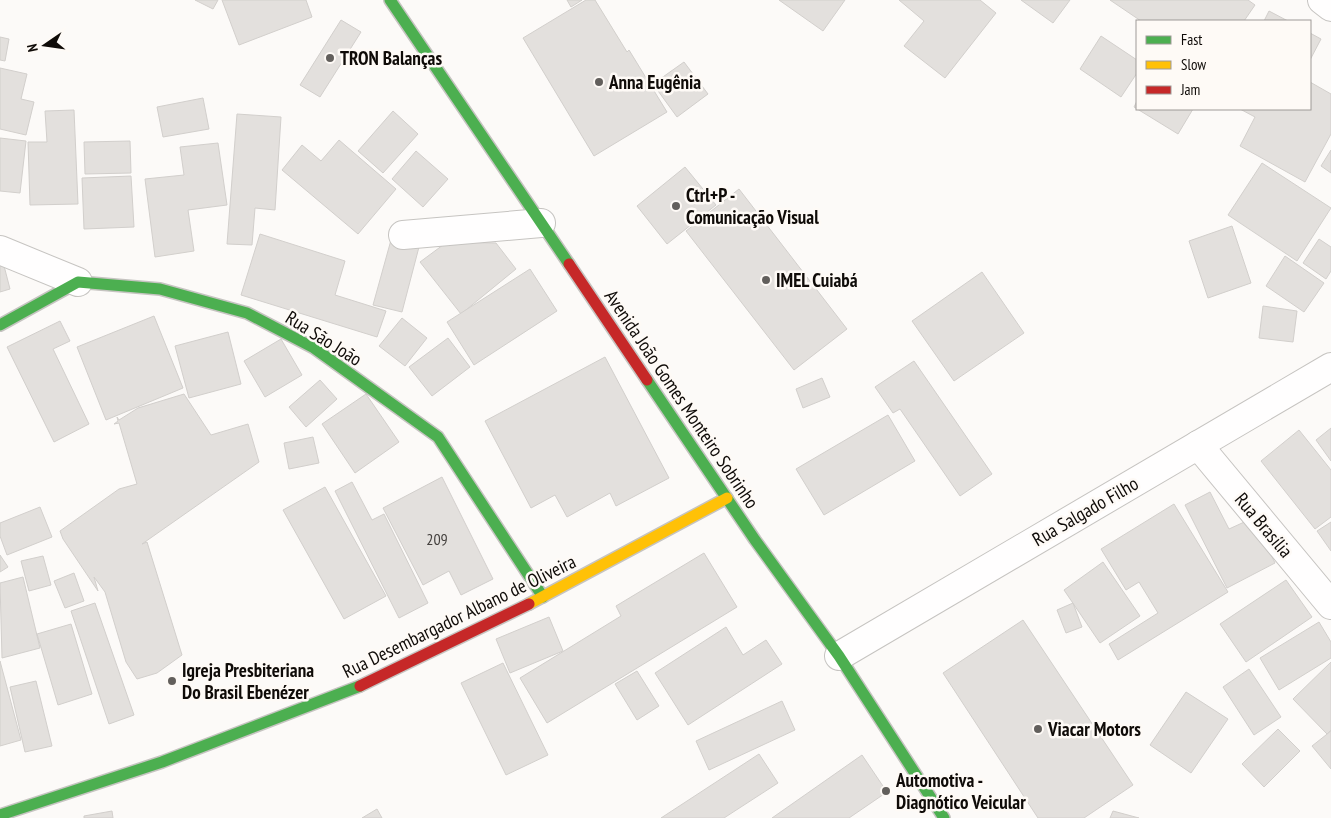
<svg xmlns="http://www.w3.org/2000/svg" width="1331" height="818" font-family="'PT Sans Narrow',sans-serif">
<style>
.building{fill:#e3e0dd;stroke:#d2cfcc}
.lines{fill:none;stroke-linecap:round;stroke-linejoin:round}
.street-casing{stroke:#c6c4c1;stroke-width:30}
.fast-casing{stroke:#c6c4c1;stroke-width:14}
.slow-casing{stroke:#c6c4c1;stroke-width:14}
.jam-casing{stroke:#c6c4c1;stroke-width:14}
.street{stroke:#fffefe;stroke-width:28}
.fast{stroke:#4caf50;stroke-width:11}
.slow{stroke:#ffc107;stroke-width:11}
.jam{stroke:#c62828;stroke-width:11}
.poi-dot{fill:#625f5c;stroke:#fefaf6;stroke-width:2}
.labels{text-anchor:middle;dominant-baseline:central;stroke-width:5;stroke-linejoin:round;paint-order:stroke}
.number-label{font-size:16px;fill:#45413e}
.poi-label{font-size:19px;font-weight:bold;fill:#0f0b08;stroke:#fefaf6;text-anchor:start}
.street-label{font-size:19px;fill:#0f0b08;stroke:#fefaf6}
</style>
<rect width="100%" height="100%" fill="#fcfaf8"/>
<g class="building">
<path d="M195,0H218L213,9Z"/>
<path d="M222,0H306L312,17L239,45Z"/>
<path d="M567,0H582L571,7Z"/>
<path d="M586,0H595L627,52L629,50L667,112L594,156L523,38Z"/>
<path d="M779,0H845L823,31Z"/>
<path d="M899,0H980L996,13L945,78L904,46L924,21Z"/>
<path d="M1021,0H1070L1053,23Z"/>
<path d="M1110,0H1248L1255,5L1244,21H1141Z"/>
<path d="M1269,11L1288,21H1264Z"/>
<path d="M341,20L361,32L320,97L300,85Z"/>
<path d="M1310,33L1321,39L1310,60Z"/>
<path d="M1101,36L1137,60V73L1121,97L1080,69Z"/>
<path d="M0,37L9,39L5,61L0,60Z"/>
<path d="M684,62L708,94L677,117L653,84Z"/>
<path d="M0,68L27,74L21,99L34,102L26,135L0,129Z"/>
<path d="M1310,82L1331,94V134L1305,182L1240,146L1255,117L1240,109H1310Z"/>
<path d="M203,98L209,129L163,137L157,107Z"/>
<path d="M1137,101V109H1193L1178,134L1134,107Z"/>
<path d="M74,110L78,204L30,205L28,142H47L45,111Z"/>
<path d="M393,111L418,134L383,173L358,151Z"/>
<path d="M237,114L281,117L275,210L255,208L252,245L227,244Z"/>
<path d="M0,138L26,141L20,193L0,191Z"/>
<path d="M339,140L396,189L358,234L282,170L302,145L321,161Z"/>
<path d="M130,141L131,173L85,174L84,142Z"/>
<path d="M218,143L227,205L188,210L194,251L155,257L145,179L184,175L180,147Z"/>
<path d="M1331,150V173L1321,166Z"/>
<path d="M416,151L448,179L423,207L392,179Z"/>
<path d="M1262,163L1331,208L1297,261L1228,215Z"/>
<path d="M685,167L716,205L667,244L637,206Z"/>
<path d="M131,176L134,227L84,229L82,178Z"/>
<path d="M739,189L847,329L794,370L686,231Z"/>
<path d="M1232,226L1251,283L1208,298L1189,241Z"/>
<path d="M260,234L345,261L335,295L386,311L377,337L241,295Z"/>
<path d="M1319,239L1331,247V271L1326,279L1303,263Z"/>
<path d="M391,240L419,247L402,312L373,305Z"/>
<path d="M447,242L496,243L516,269L461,314L420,262Z"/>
<path d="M1285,256L1324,283L1304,312L1266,286Z"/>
<path d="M0,258H2L10,289L0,292Z"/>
<path d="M530,269L557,311L474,365L447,322Z"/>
<path d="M982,272L1024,333L954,381L912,321Z"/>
<path d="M1263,306L1297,311L1293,342L1259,338Z"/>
<path d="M154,316L183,388L106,420L77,347Z"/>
<path d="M402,318L427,338L405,366L379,346Z"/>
<path d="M60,321L70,341L53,349L89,424L54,442L7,347Z"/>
<path d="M228,332L241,384L189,398L175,346Z"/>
<path d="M448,338L470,367L432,396L409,367Z"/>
<path d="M281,339L302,375L265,397L244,361Z"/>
<path d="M605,357L669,478L616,506L610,493L567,517L555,495L531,508L485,421Z"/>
<path d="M914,361L992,474L960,496L900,409L893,413L875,387Z"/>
<path d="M822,378L830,397L803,408L796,389Z"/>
<path d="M320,380L337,399L306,427L289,407Z"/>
<path d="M184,394L211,435L248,424L259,462L142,544L147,542L182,655L157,673L137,679L126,662L105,592L94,577L98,591L63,539L60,531L119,489L137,484L119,423L114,424L118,421L117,417L119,420L138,408Z"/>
<path d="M366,394L399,442L355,473L322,424Z"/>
<path d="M888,415L915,461L824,515L796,469Z"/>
<path d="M1331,428V461L1316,440Z"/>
<path d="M1299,430L1331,470V517L1315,529L1261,461Z"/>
<path d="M313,437L319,463L289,469L284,443Z"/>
<path d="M442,477L493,579L461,595L449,571L423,585L383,508Z"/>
<path d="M352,482L372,520L384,514L428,603L399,618L335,491Z"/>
<path d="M325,487L386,596L344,619L283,510Z"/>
<path d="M1210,492L1229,529L1253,518L1275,563L1227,588L1185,505Z"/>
<path d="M1174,504L1228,592L1118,660L1109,644L1158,613L1139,582L1126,590L1101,549Z"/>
<path d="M40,507L52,537L7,555L0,536V523Z"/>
<path d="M1331,522V551L1317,531Z"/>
<path d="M704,553L737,607L547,723L520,678L621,616L616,606Z"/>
<path d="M0,555L8,567L0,572Z"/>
<path d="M43,556L51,585L29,591L21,561Z"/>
<path d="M1103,562L1140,616L1100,643L1064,590Z"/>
<path d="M74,573L84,601L65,608L54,581Z"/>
<path d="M23,577L40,648L2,658L0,583Z"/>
<path d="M1286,580L1312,617L1246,662L1220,624Z"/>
<path d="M95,603L134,715L109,724L71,611Z"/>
<path d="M1073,603L1082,627L1066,633L1057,610Z"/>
<path d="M549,617L563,651L510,673L496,639Z"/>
<path d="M1023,620L1133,785L1084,818H1038L943,673Z"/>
<path d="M1319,622L1331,642V658L1279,690L1260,658Z"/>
<path d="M71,624L92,694L58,705L37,634Z"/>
<path d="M726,627L743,655L766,640L782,664L688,725L655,673Z"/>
<path d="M0,661L21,740L0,746Z"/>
<path d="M1331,662V730L1327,734L1293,699Z"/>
<path d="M503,663L548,755L506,775L461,683Z"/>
<path d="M1249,669L1281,717L1254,735L1223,687Z"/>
<path d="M637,671L659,706L637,720L615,684Z"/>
<path d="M36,681L52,746L25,752L10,687Z"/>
<path d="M1186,692L1228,719L1191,773L1150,745Z"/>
<path d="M782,701L795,730L709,770L696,741Z"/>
<path d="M1278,729L1300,751L1264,787L1242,764Z"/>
<path d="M1331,731V769L1312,746Z"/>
<path d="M759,754L778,783L724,818H661Z"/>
<path d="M862,755L887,792L849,818H772Z"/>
<path d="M377,809L382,818H362Z"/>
<path d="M112,811L113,818H84V816Z"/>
<path d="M1113,811L1139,818H1110Z"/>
</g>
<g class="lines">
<g class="street-casing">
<g id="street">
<path d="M1322,0L1331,7"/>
<path d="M403,235L541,223"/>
<path d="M0,250L78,282"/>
<path d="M1198,445L1331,605"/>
<path d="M839,656L1331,367"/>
</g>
</g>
<g class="fast-casing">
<g id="fast">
<path d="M390,0L569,264"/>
<path d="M0,325L78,282L160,289L247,313L314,348L438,437L543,597"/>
<path d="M647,380L755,540L839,656L944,818"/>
<path d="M0,815L162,762L360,686"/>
</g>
</g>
<g class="slow-casing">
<path id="slow" d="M529,604L727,498"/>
</g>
<g class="jam-casing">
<g id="jam">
<path d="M569,264L647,380"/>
<path d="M360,686L529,604"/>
</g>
</g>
<use href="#street" class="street"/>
<use href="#fast" class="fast"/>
<use href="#slow" class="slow"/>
<use href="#jam" class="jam"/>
</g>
<g class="poi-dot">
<circle cx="330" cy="58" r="5"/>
<circle cx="599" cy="82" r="5"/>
<circle cx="676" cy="206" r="5"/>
<circle cx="766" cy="280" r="5"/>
<circle cx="172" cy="681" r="5"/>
<circle cx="1038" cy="729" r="5"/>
<circle cx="886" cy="791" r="5"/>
</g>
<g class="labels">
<g class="number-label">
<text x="437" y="539">209</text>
</g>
<g class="poi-label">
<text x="340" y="58">TRON Balanças</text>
<text x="609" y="82">Anna Eugênia</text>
<text x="686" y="195">Ctrl+P -<tspan x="686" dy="22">Comunicação Visual</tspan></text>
<text x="776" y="280">IMEL Cuiabá</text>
<text x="182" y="670">Igreja Presbiteriana<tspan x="182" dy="22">Do Brasil Ebenézer</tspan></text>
<text x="1048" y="729">Viacar Motors</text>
<text x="896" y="780">Automotiva -<tspan x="896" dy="22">Diagnótico Veicular</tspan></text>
</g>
<g class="street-label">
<text transform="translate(324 338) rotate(32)">Rua São João</text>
<text transform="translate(682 399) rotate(56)">Avenida João Gomes Monteiro Sobrinho</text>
<text transform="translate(1085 511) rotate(-30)">Rua Salgado Filho</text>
<text transform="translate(1264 525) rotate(50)">Rua Brasília</text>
<text transform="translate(459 616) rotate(-26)">Rua Desembargador Albano de Oliveira</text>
</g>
</g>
<rect x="1136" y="20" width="175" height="90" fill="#fefaf6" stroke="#9e9a97"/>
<rect x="1146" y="36" width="25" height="8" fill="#4caf50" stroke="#9e9a97"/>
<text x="1181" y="45" font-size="15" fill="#0f0b08">Fast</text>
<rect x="1146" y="61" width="25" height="8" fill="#ffc107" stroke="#9e9a97"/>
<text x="1181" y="70" font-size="15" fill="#0f0b08">Slow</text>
<rect x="1146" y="86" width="25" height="8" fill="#c62828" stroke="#9e9a97"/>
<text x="1181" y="95" font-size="15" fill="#0f0b08">Jam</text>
<g transform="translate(45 45) rotate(257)" stroke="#fefaf6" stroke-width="4" paint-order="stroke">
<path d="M0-4L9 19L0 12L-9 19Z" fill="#0f0b08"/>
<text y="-8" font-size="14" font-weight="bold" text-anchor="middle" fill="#0f0b08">N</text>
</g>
</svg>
